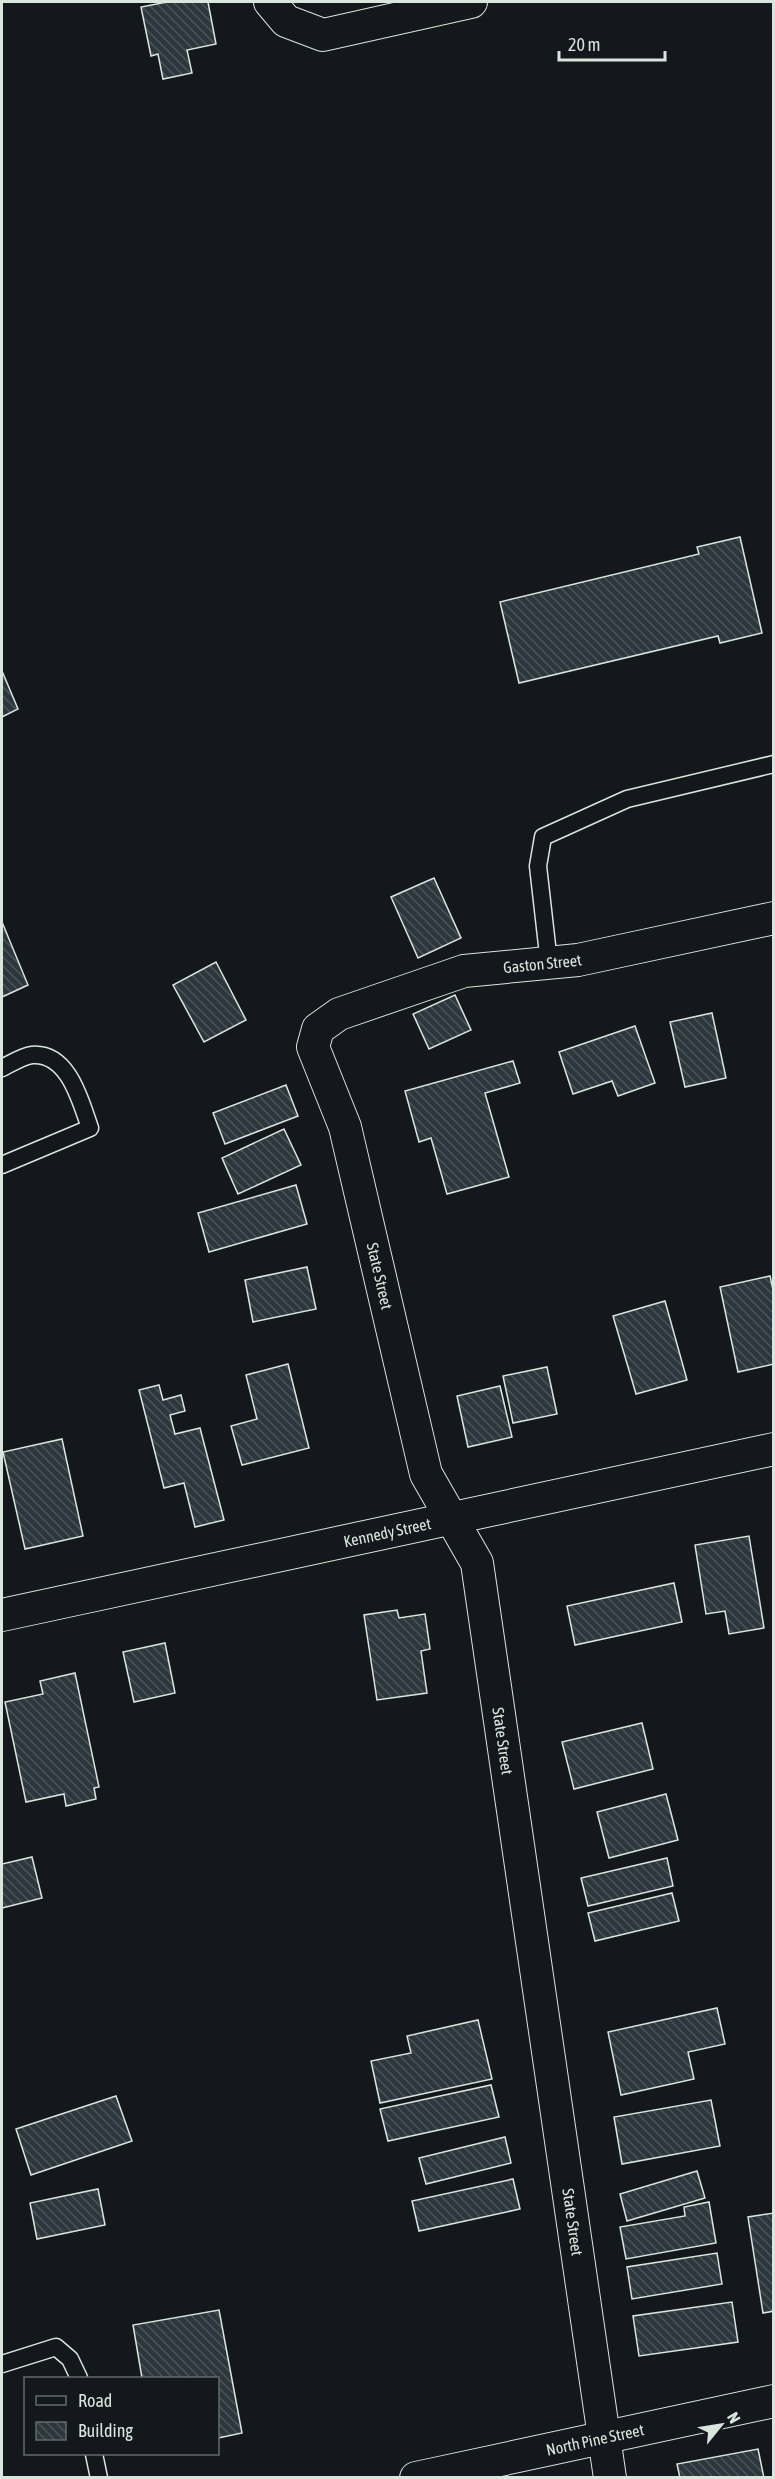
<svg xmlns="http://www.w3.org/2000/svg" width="775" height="2479" font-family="'Asap Condensed',sans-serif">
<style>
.building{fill:url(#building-back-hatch);stroke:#d8e6dc;stroke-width:1.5}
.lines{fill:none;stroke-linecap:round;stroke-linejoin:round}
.lane-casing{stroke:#d8e6dc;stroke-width:19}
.street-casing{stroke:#d8e6dc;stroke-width:34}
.lane{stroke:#14181c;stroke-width:16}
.street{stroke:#14181c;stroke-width:32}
.labels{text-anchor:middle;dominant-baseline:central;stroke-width:4.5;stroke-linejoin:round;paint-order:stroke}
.street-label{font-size:16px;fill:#d8e6dc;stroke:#14181c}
</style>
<defs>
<pattern id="building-back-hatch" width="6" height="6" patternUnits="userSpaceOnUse" patternTransform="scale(1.5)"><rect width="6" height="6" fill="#2c363c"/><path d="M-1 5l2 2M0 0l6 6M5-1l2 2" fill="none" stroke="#4a5358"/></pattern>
</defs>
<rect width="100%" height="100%" fill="#14181c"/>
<g class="building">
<path d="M208,2L216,44L187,50L192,73L163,79L158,54L151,56L141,7L167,2Z"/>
<path d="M740,537L762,633L720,643L718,636L519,683L500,602L699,554L697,547Z"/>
<path d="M2,671L18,709L2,717Z"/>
<path d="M434,878L461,938L418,958L391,897Z"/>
<path d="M2,922L28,985L2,997Z"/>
<path d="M216,962L246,1020L204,1042L173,985Z"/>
<path d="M455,995L471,1030L429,1049L413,1014Z"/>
<path d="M712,1013L726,1078L685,1087L670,1022Z"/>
<path d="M635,1026L655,1083L618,1096L612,1081L573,1094L559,1052Z"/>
<path d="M513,1061L520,1083L485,1093L509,1177L447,1194L431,1138L419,1142L405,1091Z"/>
<path d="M286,1085L298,1116L225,1144L213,1113Z"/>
<path d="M284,1129L301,1165L238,1194L222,1158Z"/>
<path d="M296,1185L307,1224L209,1252L198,1213Z"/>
<path d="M307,1267L316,1309L253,1322L245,1280Z"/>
<path d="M770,1276L774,1294V1364L738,1372L720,1287Z"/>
<path d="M665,1301L687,1380L636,1394L613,1316Z"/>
<path d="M288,1364L309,1448L242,1465L231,1426L257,1419L246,1375Z"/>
<path d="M547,1367L557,1414L513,1423L503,1376Z"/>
<path d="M159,1385L163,1400L181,1395L185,1411L170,1415L175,1434L200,1428L224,1520L195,1527L184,1483L164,1488L139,1390Z"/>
<path d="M500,1386L512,1437L468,1447L457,1396Z"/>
<path d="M62,1439L83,1536L25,1549L3,1452Z"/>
<path d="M749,1536L764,1628L729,1634L725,1611L706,1614L695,1545Z"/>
<path d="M674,1583L682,1622L575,1645L567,1606Z"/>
<path d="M397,1610L399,1618L425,1614L430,1649L421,1651L427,1693L377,1700L364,1615Z"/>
<path d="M165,1643L175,1693L134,1702L123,1652Z"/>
<path d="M75,1673L99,1787L94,1788L96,1799L66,1806L64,1794L26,1802L5,1702L43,1694L40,1681Z"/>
<path d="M642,1723L653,1769L574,1789L562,1742Z"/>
<path d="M666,1794L678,1840L609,1858L597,1812Z"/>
<path d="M32,1857L42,1898L2,1908V1864Z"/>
<path d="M667,1858L673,1886L588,1906L581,1878Z"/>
<path d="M672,1893L679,1921L595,1941L588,1913Z"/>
<path d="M717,2008L725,2044L688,2052L694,2079L621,2095L608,2032Z"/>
<path d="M478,2020L492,2079L380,2103L371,2061L411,2053L407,2036Z"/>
<path d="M491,2085L499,2117L388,2141L380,2109Z"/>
<path d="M116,2096L132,2141L31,2175L16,2129Z"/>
<path d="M711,2100L720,2146L622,2164L614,2117Z"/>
<path d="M505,2137L511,2163L426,2184L419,2158Z"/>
<path d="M697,2171L705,2198L627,2221L620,2194Z"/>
<path d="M513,2179L520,2209L419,2231L412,2201Z"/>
<path d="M98,2189L105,2225L37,2239L30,2203Z"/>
<path d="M709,2202L716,2243L626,2259L620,2227L685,2216L684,2207Z"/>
<path d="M774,2213V2311L763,2313L748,2217Z"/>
<path d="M717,2253L722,2284L632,2299L627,2267Z"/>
<path d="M732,2302L738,2342L639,2356L633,2316Z"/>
<path d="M219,2310L242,2433L218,2438V2378H142L133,2325Z"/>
<path d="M758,2449L764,2478H680L677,2464Z"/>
</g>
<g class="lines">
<g class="lane-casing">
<g id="lane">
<path d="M549,963L538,866L543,837L627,799L774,764"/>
<path d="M2,1068C10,1064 23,1056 32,1055C69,1052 81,1103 90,1128L2,1165"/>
<path d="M2,2364L56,2347L70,2359L79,2378"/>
<path d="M94,2454L99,2478"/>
</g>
</g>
<g class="street-casing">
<g id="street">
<path d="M270,2L286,21L323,35L471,2"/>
<path id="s1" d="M2,1615L774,1449"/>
<path id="s2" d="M416,2478L774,2401"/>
<path id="s3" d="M610,2478L477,1563L426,1474L345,1127L313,1047L318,1029L339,1014L464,971L578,960L774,918"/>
</g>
</g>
<use href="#lane" class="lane"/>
<use href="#street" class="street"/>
</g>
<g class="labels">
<g class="street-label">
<text stroke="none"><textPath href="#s3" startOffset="1725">Gaston Street</textPath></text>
<text transform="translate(380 1276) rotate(77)">State Street</text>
<text stroke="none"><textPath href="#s1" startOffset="394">Kennedy Street</textPath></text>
<text transform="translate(503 1741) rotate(82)">State Street</text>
<text transform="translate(573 2222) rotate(82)">State Street</text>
<text stroke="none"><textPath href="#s2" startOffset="183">North Pine Street</textPath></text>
</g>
</g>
<rect width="775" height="2479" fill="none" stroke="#d8e6dc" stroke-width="6"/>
<rect x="24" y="2377" width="195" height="78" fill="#14181c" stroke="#626a69" stroke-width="1.5"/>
<rect x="36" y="2396" width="30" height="9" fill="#14181c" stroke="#626a69" stroke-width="1.5"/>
<text x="78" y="2407" font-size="18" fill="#d8e6dc">Road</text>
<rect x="36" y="2422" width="30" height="18" fill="url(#building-back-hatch)" stroke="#626a69" stroke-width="1.5"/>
<text x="78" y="2437" font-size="18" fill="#d8e6dc">Building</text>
<g transform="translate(721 2425) rotate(60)" stroke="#14181c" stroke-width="4.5" paint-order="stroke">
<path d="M0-4.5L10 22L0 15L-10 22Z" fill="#d8e6dc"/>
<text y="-9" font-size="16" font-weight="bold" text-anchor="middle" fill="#d8e6dc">N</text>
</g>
<path d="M559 51v9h106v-9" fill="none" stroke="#d8e6dc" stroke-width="3"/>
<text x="568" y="51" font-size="18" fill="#d8e6dc" stroke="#14181c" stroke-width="4.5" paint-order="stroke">20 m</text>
</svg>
